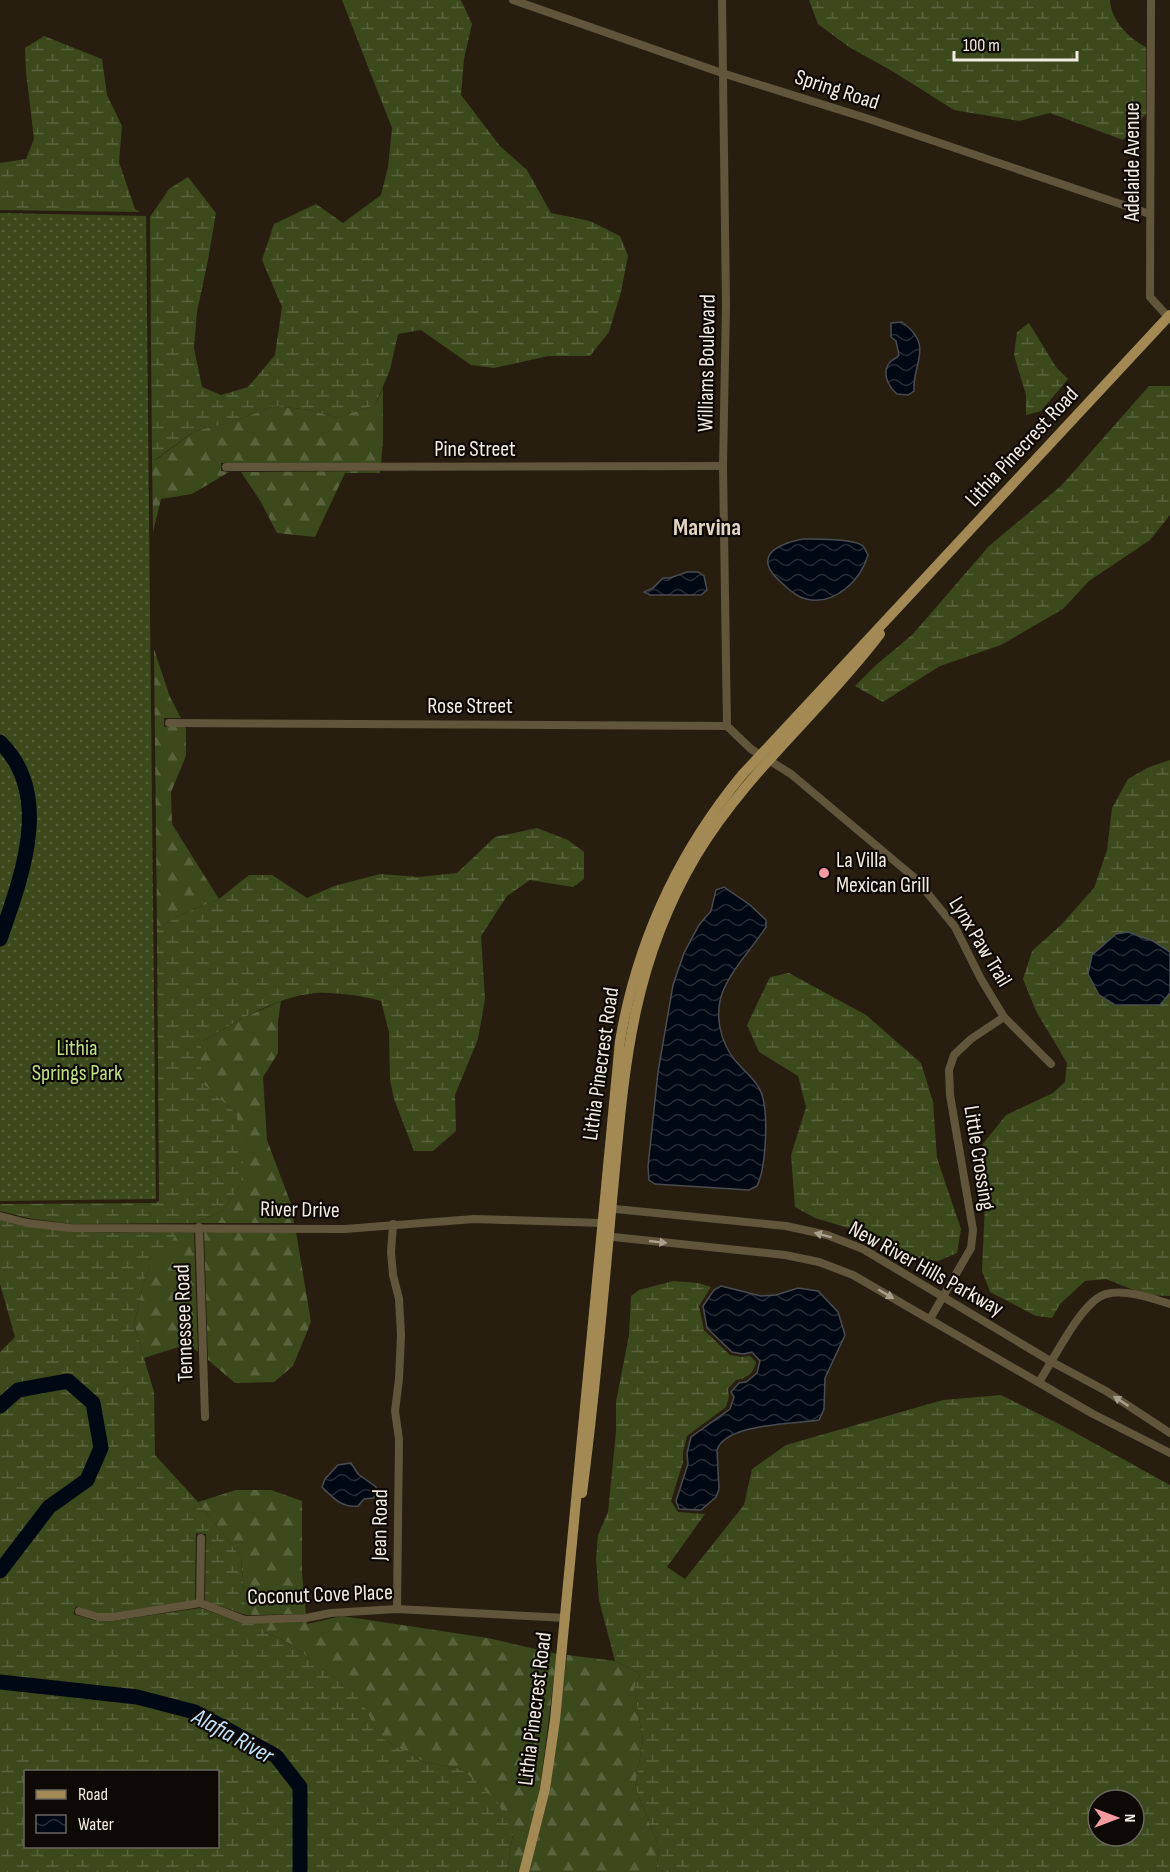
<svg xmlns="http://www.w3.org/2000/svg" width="1170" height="1872" font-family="'Sofia Sans Condensed',sans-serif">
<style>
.grass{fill:url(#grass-dots)}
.forest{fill:url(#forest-firs)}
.wetland{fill:url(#wetland-marsh);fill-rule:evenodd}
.water{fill:url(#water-waves);stroke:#494c51;stroke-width:1.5}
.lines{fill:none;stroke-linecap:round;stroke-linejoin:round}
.river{stroke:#000813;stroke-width:15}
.minor{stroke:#61553c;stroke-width:8}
.major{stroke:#a38a54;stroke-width:10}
.oneway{fill:#aaa08f}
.poi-dot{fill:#f49aa1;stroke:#0d0904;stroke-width:2}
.labels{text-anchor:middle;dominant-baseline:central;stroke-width:4.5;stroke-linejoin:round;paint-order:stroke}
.street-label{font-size:22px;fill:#f3ece2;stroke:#0d0904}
.poi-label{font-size:22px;fill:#f3ece2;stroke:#0d0904;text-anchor:start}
.park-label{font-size:22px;fill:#c0e084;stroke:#0d0904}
.neighbourhood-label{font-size:24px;font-weight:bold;fill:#e2d5c1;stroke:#0d0904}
.water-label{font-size:24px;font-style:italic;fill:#c0e2fa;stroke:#0d0904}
</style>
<defs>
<pattern id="grass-dots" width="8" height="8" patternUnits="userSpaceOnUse" patternTransform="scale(1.5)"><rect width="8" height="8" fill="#3b491c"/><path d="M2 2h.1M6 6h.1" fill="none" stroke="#58633d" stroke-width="1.8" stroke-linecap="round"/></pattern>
<pattern id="forest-firs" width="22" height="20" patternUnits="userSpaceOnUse" patternTransform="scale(1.5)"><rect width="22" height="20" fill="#3b491c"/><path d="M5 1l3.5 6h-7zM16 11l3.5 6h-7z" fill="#58633d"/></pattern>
<pattern id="wetland-marsh" width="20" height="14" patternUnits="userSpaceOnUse" patternTransform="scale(1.5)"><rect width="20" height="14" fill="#3b491c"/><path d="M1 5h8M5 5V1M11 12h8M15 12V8" fill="none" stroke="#58633d"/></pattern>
<pattern id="water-waves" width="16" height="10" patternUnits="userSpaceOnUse" patternTransform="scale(1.5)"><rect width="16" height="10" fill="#000813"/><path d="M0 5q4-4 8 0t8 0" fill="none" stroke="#262c35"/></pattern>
</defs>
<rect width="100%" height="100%" fill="#281e0f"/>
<path class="grass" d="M0,213L146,216L156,1199L0,1201Z"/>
<g class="forest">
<path d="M383,388V441L381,463H221V471L229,472L192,494L161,499L153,532L152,460L157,459L195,431L229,423L275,406L310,410L337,418L375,405Z"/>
<path d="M380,471V473H345L315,537L277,533L261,502L241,472Z"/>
<path d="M154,649L170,697L181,718H164V727H185L186,729V756L171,792L172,824L219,899L180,915L157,929Z"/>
<path d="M281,1001L278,1021V1053L263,1077L267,1140L291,1204L294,1223H194L222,1212L241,1184L236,1113L201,1082V1042L243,1018Z"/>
<path d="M194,1231L198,1352L188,1344L144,1358L134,1324L145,1277L176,1233Z"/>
<path d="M204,1231L296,1232L311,1322L293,1366L274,1382L235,1383L208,1360Z"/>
<path d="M236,1490H271L302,1501V1573L306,1614L252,1615L245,1605L241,1557L198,1502Z"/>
<path d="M342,1616L488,1638L557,1654L540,1788L519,1872H507L513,1833L462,1769L424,1762L381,1738L357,1695L291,1644L265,1632L258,1623L307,1622V1624Z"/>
<path d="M567,1655L615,1661L640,1674L634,1688L643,1740L635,1787L659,1847L656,1872H529L550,1789Z"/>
</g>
<g class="wetland">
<path d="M342,0H461L472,24L464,59L461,95L500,146L527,170L551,213L590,221L620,236L628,256L621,292L609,332L590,356H548L494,368L471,365L421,330L398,334L390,370L375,405L337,418L310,410L275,406L229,423L195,431L156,459L152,460L150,217L169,189L188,177L216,213L208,260L197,312L194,348L202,387L221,395L248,387L275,355L282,307L262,260L274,224L316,204L343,223L381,195L388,167L392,128Z"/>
<path d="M809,0H1110C1111,20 1128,38 1146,47V114L1123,140L1050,113L1019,121L954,110L892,71L849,47L818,24Z"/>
<path d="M44,36L102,59L107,95L122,126L119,162L135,209L140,212L0,210V163L26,159L34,139L26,72L25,48Z"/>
<path d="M1029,323L1056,367L1068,379L1041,411L1026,415V395L1014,355L1017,332Z"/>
<path d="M1149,386H1170V515L1150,540L1089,581L1063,609L1001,645L940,666L883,702L855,686L875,666L913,634L989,546L1061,486Z"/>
<path d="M1170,760V952C1153,942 1137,930 1116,934L1160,1005L1170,993V1296L1146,1295L1106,1279L1085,1281L1060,1304L1052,1318L1036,1316L990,1292L982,1271L985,1204L976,1160L982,1145L1006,1115L1053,1093L1065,1082L1067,1063L1036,1011L1023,979L1032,951L1061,925L1094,888L1107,850L1112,808L1128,779L1149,767Z"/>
<path d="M537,828L568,840L584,852V879L573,887L530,880L507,896L481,936L485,999L478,1039L455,1095L456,1131L433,1151H414L394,1099L390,1080L389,1032L381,1001C361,996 337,992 316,993C277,996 234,1023 201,1042V1082L236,1113L244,1153L241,1184L222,1212L194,1223L71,1224L28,1218L0,1211V1204L156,1203L159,1201L157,929L180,915L219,899L249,875H272L307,898L334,886L380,874L419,877L457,873L495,837Z"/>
<path d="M789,973L866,1015L921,1063L933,1102L937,1158L961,1229L957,1253L938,1261L907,1257L869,1234L815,1218L795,1207L791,1155L806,1107L798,1076L759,1052L747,1025L770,977Z"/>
<path d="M0,1220C60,1236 116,1232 178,1232L145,1277L134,1324L154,1392L155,1455L198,1502L241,1557L245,1605L252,1615H246L205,1601L206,1534L196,1533L195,1600L112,1613H98L76,1606L73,1614L96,1621H112L200,1608L243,1623H258L265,1632L291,1644L358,1695L381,1738L424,1762L462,1769L497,1801L513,1833L507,1872H0V1352L15,1337L0,1284ZM26,1772H218V1846H26Z"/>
<path d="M673,1281L698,1283L711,1287L699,1306L704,1330L730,1355L742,1357L750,1356L756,1362C753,1374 748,1378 736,1380L728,1389L729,1397L726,1407L687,1436L683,1452V1462L671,1501L678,1512L705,1514L667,1567L685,1579L744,1505L752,1469L786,1445L943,1400L1001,1395L1063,1426L1170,1485V1872H656L659,1847L635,1787L643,1740L634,1688L640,1674L615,1661L599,1600L596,1559L598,1535L608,1512L616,1432V1402L629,1335L631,1296L639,1290ZM1098,1800H1134V1836H1098Z"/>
</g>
<g class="water">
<path d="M902,322C935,346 912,363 914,391L908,395L897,394C887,385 881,371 891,361C894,359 897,358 899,355L896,341L891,337V323Z"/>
<path d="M803,539C816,539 853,538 863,546C865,548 866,552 868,555C861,580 835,606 806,599C798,597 789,590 783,584C752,558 773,545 803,539Z"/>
<path d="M687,572H698L704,576L707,590L701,595H650L644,592L653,588L663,578H670Z"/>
<path d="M724,887L750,905L766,920V927C752,949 725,976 720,1001C715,1025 724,1050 741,1067C748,1074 754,1079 759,1088C770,1106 766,1168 757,1186L749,1190L655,1184L649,1180L648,1167L658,1072L673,985L684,953L699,925L711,911L716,890Z"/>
<path d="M1128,932L1153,941L1170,952V993L1160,1005H1115L1099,995L1088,974L1092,955L1116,934Z"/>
<path d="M721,1286L761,1296L776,1295L798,1288L818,1291L838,1312L845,1335L825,1378L824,1409L819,1420C796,1424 725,1423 717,1450L719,1489L716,1497L701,1510L679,1509L676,1501L688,1464L687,1453L691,1437L730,1409L734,1397L731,1392L739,1383L746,1382L757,1373L760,1361L752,1352L743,1354L732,1352L707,1328L703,1306L714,1290Z"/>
<path d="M351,1463L358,1474L376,1487L377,1494L373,1498L364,1499L358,1506C342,1508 333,1498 322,1487L325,1479L338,1465Z"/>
</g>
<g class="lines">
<g class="river">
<path d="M0,742C54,795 21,878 0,939"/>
<path d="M0,1406L18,1390L68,1381L93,1403L101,1448L87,1480L49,1507L0,1571"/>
<path d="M0,1682L137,1697L195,1712L276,1756L300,1787V1872"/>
</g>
<g class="minor">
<path d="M513,0L722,73L869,119L1150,214"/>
<path d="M722,0L726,305L723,466L727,726"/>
<path d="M1151,0L1150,297L1170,319"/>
<path d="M226,467L723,466"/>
<path d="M169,723L727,726L751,749L791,774L916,879L955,927L981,979L1004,1017L1051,1064"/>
<path d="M605,1208L786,1226L827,1235L863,1249L1052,1362L1106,1391L1170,1433"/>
<path d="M0,1216L27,1223L70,1228L345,1229L474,1219L602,1223"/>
<path d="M393,1224L391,1252L393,1275L399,1299L401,1335L399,1379L395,1411L399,1439L397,1609"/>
<path d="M199,1227L205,1417"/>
<path d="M604,1236L785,1255L819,1262L853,1275L1093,1414L1170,1453"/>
<path d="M930,1319L971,1248L973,1230L950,1095L949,1070L954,1055L971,1039L1004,1017"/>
<path d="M1039,1382C1053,1361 1082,1300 1106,1294C1126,1289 1151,1298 1170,1304"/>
<path d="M200,1603L201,1538"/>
<path d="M79,1611L98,1617H112L200,1603L245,1620L306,1618L331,1613L397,1609L566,1618"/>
</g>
<g class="major">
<path d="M582,1493C595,1396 603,1299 612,1201C624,1075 629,969 696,856C747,771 821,712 880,634"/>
<path d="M524,1872L545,1789L555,1720L620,1041C637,942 678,853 742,775L1170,315"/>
</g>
</g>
<defs><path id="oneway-solid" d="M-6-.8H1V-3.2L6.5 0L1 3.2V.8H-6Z" transform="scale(1.5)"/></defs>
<g class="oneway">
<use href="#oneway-solid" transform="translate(823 1235) rotate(-165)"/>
<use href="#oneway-solid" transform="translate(658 1242) rotate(6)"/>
<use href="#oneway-solid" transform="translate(886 1294) rotate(30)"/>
<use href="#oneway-solid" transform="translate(1121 1401) rotate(-147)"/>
</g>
<circle class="poi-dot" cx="824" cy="873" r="6"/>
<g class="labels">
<g class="street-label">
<text transform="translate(837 90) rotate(18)">Spring Road</text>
<text transform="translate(1132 162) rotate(-90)">Adelaide Avenue</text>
<text transform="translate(707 363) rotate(-89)">Williams Boulevard</text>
<text transform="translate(1022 447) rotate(-47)">Lithia Pinecrest Road</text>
<text x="475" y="449">Pine Street</text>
<text x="470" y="706">Rose Street</text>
<text transform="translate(980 942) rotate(59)">Lynx Paw Trail</text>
<text transform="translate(601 1064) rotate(-82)">Lithia Pinecrest Road</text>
<text transform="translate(979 1158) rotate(81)">Little Crossing</text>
<text transform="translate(300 1210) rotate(1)">River Drive</text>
<text transform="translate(926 1269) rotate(29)">New River Hills Parkway</text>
<text transform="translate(184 1323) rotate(-92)">Tennessee Road</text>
<text transform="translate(380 1525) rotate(-89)">Jean Road</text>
<text transform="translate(320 1595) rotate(-2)">Coconut Cove Place</text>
<text transform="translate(535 1709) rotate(-83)">Lithia Pinecrest Road</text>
</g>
<g class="poi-label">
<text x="836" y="860">La Villa<tspan x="836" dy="25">Mexican Grill</tspan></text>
</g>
<g class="park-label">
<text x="77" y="1048">Lithia<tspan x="77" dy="25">Springs Park</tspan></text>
</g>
<g class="neighbourhood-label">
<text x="707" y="527">Marvina</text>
</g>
<g class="water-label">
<text transform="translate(233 1736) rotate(29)">Alafia River</text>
</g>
</g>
<rect x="24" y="1770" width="195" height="78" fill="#0d0904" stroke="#69645d" stroke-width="1.5"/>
<rect x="36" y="1790" width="30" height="9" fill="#a38a54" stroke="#69645d" stroke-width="1.5"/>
<text x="78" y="1800" font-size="18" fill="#f3ece2">Road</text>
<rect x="36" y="1815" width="30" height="18" fill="url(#water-waves)" stroke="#69645d" stroke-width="1.5"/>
<text x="78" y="1830" font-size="18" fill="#f3ece2">Water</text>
<g transform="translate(1116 1818) rotate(90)"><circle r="28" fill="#0d0904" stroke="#69645d" stroke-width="1.5"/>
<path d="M0-4.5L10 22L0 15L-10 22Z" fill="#f49aa1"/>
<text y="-9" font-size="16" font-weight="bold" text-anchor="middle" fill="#f3ece2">N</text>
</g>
<path d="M954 51v9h123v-9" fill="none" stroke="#f3ece2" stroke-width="3"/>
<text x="963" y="51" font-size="18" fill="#f3ece2" stroke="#0d0904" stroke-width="4.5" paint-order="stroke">100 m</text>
</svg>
